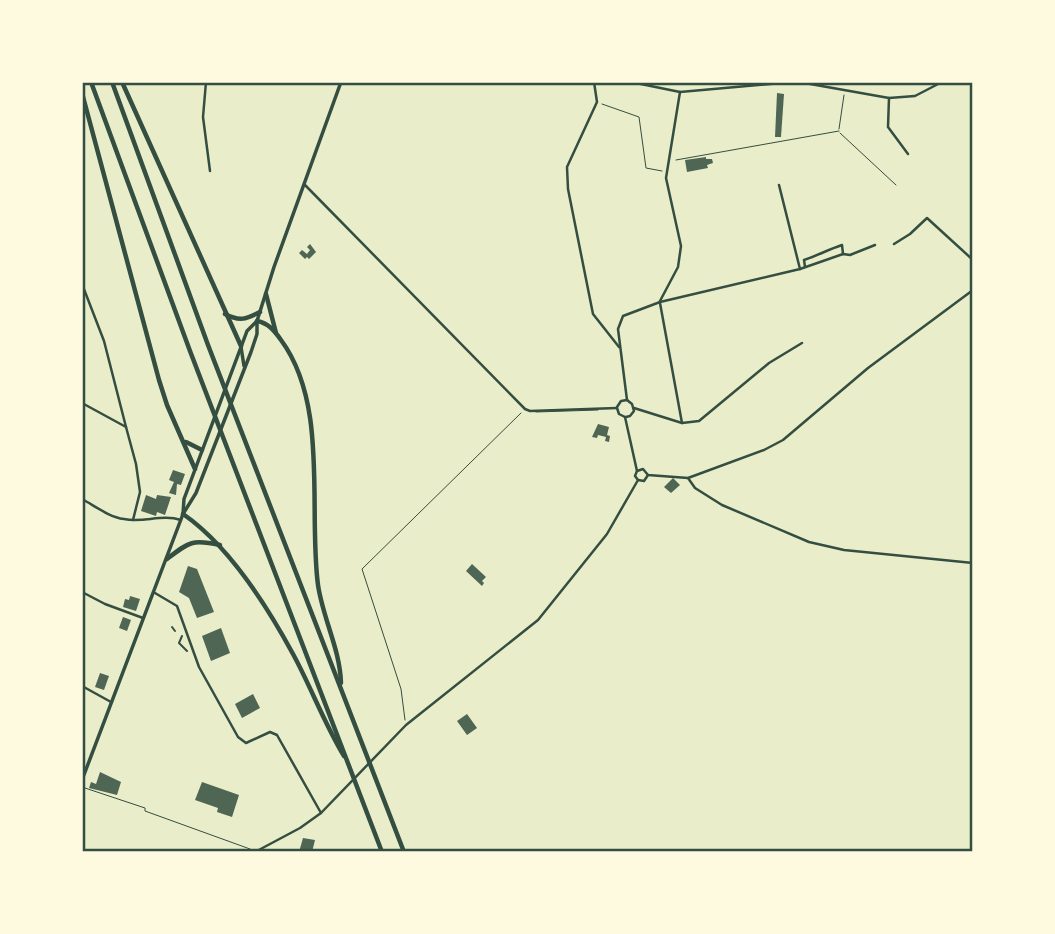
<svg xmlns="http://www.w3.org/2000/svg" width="1055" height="934" font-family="'Alegreya Sans',sans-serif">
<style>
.building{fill:#4f6655}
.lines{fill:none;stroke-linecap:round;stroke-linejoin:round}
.path{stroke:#344e41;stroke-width:1}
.service{stroke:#344e41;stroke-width:1}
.pedestrian{stroke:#344e41;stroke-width:2}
.minor{stroke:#344e41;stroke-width:2.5}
.tertiary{stroke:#344e41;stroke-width:2.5}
.primary{stroke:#344e41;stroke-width:3.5}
.motorway{stroke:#344e41;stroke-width:4.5}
.neatline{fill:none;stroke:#344e41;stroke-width:2.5}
</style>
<rect width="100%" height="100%" fill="#e9edc9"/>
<g class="building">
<path d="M777,93L784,94L781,137H775Z"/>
<path d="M706,157V159H712L713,163L707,165L708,168L687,172L685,160Z"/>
<path d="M310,244L316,252L309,259L307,257L305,259L299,253L302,250L307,254L310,250L307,247Z"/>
<path d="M598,424L609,427L607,435L610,436L609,442L605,441L606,437L598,435L597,438L592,437Z"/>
<path d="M173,470L185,474L181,485L177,484L176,495L169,493L174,482L169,480Z"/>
<path d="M673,478L680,485L671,493L664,487Z"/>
<path d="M146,495L156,499L157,495L171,497L165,515L157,512L156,516L141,511Z"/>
<path d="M472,564L486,577L482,581L484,583L482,586L466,571Z"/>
<path d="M188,566L197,569L214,612L197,618L189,598L179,592Z"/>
<path d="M130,596L140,599L136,611L123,607L125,599L129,600Z"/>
<path d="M123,617L131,620L127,631L119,628Z"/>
<path d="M221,628L230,653L211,661L202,636Z"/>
<path d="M100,673L109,676L104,690L95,687Z"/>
<path d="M253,694L260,708L242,718L235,704Z"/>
<path d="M467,714L477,728L467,735L457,721Z"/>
<path d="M100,772L121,782L117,795L89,788L91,782L96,784Z"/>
<path d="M202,782L239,795L232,817L217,812L218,808L195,800Z"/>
<path d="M303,838L315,840L312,852H299Z"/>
</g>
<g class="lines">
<g class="path">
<path d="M602,104L639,117L646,168L662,171"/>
<path d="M839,129L844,95"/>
<path d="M840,133L896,185"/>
<path d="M676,160L839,131"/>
<path d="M405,720L401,689L362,569L521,413"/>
<path d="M82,787L145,808V811L250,849"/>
</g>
<path class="service" d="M536,412L598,410"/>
<g class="pedestrian">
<path d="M172,627L175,631"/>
<path d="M182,636L179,643L187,651"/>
</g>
<g class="minor">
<path d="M206,82L203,117L210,171"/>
<path d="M594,82L597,102L567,167L568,189L593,314L619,347"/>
<path d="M631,82L680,92L793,82"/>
<path d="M799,82L889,98L915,96L942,82"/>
<path d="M889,98L888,127L908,154"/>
<path d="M305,185L525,409L530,411L617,408"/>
<path d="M894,244L910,234L927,218L973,260"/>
<path d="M805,267L804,260C819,255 827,250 842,245L843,254"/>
<path d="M800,269L843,254L850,255L875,245"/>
<path d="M82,284L104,341L126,427"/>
<path d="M660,301L678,267L681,246L666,178L680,92"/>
<path d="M660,303L682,423"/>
<path d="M627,400L618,329L623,316L660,302L800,269L779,185"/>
<path d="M82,403L126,427L136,464L140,492L133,520"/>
<path d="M617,407L621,401L627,400"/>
<path d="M617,408L619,414L625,417"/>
<path d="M634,408L682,423L699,421L769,363L802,343"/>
<path d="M625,417L637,471"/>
<path d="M626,417L630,416L634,411L632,404L627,400"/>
<path d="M688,478L695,488L722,505L809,542L844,550L973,563"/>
<path d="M82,499C95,506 109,517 124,519C143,523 162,514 181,520"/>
<path d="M82,592L105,604L143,618"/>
<path d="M155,593L177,606L199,667L238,737L246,743L270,732L277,735L321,813"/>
<path d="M82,686L111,702"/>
</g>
<g class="tertiary">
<path d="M638,480L644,481L648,475"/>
<path d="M255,852L300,828L321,813L406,725L538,620L607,534L638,480L635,476L637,471L643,469L648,475L688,478L764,450L783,440L868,368L973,290"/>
</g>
<g class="primary">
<path d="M241,347L244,366"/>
<path d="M183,514L184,499L247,331L257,321"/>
<path d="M82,780L183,514L196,493L251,352L257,334V321L274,267L341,82"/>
</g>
<g class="motorway">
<path d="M91,82L190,351L382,852"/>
<path d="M112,82L208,345L404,852"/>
<path d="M122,82L241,346"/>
<path d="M82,93L159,380L167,405L195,469"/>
<path d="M266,294L276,333"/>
<path d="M225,314C240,322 246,319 260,312"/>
<path d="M257,321C268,323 274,330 281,340C329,405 308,509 318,585C323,619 340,649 341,683"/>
<path d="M186,442L202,450"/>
<path d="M183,514C228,545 267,606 293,654C311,687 324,723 344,756"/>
<path d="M167,559C189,542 192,539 220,545"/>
</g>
</g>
<rect width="1055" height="934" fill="none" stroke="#fefae0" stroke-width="168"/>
<rect x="84" y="84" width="887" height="766" class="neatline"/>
</svg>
